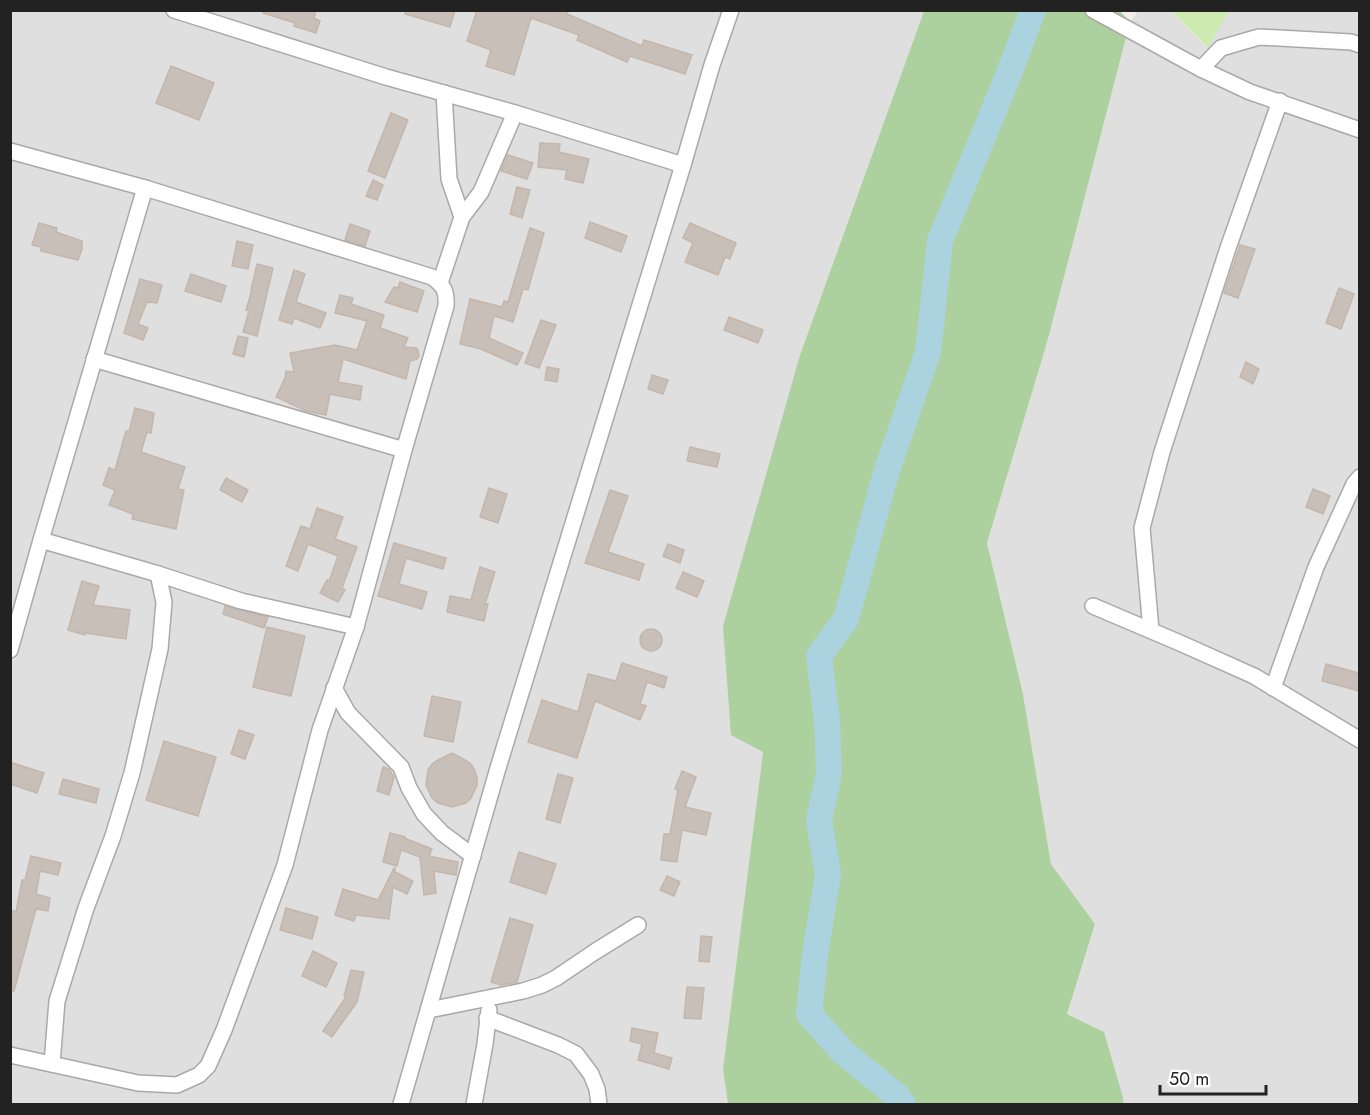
<svg xmlns="http://www.w3.org/2000/svg" width="1370" height="1115" font-family="Jost,sans-serif">
<style>
.residential{fill:#e0dfdf}
.grass{fill:#cdebb0}
.forest{fill:#add19e}
.lines{fill:none;stroke-linecap:round;stroke-linejoin:round}
.river{stroke:#aad3df;stroke-width:26}
.building{fill:#c7bfb8;stroke:#c4b6ab;stroke-width:1.5}
.minor-casing{stroke:#a9a9a9;stroke-width:18}
.minor{stroke:#fff;stroke-width:15}
</style>
<rect width="100%" height="100%" fill="#f2efe9"/>
<g class="residential">
<path d="M10,11H924L800,355L763,752L723,1069L728,1104H11Z"/>
<path d="M1138,11H1171L1207,48L1229,11H1359V1104H1123V1097L1104,1032L1067,1014L1095,924L1051,864L1023,694L987,543L1048,339L1130,22Z"/>
</g>
<path class="grass" d="M1171,11H1229L1208,48Z"/>
<path class="forest" d="M924,11H1120L1130,22L1048,339L987,543L1023,694L1051,864L1095,924L1067,1014L1104,1032L1123,1097V1104H728L723,1069L763,752L731,735L723,626L800,355Z"/>
<g class="lines">
<path class="river" d="M903,1104L897,1096L843,1052L809,1014L815,955L828,874L819,821L829,772L827,722L819,656L846,619L886,473L928,352L940,241L1010,71L1033,10"/>
</g>
<g class="building">
<path d="M264,10H316L314,18L320,21L316,33L294,26L295,23L263,13Z"/>
<path d="M405,10H455L450,27L405,14Z"/>
<path d="M477,10H568L567,14L642,46L644,40L692,55L685,74L630,56L627,62L577,40L579,35L531,18L514,75L486,66L491,50L467,41Z"/>
<path d="M171,66L214,83L199,120L156,103Z"/>
<path d="M391,113L408,120L385,178L368,171Z"/>
<path d="M540,143L560,144L559,152L589,159L583,183L565,179L567,170L538,167Z"/>
<path d="M508,155L533,163L527,179L501,171Z"/>
<path d="M373,180L383,185L377,200L366,196Z"/>
<path d="M517,187L530,190L522,218L510,214Z"/>
<path d="M590,222L627,236L621,252L585,238Z"/>
<path d="M39,223L57,228L56,232L82,241V249L78,260L41,251V247L32,245Z"/>
<path d="M690,223L736,243L730,259L725,257L718,275L685,262L693,243L683,238Z"/>
<path d="M350,224L370,231L365,246L345,240Z"/>
<path d="M530,228L544,233L528,290L523,289L513,322L494,316L489,338L523,353L517,365L481,349L460,344L470,299L502,307L504,301L508,302Z"/>
<path d="M237,241L253,245L248,269L232,266Z"/>
<path d="M1240,245L1255,249L1238,298L1224,293Z"/>
<path d="M257,264L273,268L257,336L243,332L249,311L246,310L252,290H251Z"/>
<path d="M294,270L305,274L296,302L326,313L320,328L294,318L292,324L279,320Z"/>
<path d="M191,274L226,286L221,302L185,291Z"/>
<path d="M140,279L162,285L157,303L147,302L138,324L148,328L143,340L124,333Z"/>
<path d="M400,282L424,291L417,312L385,302L394,287L398,288Z"/>
<path d="M1339,288L1354,294L1341,329L1326,323Z"/>
<path d="M340,295L353,298L351,304L384,315L380,328L408,338L404,347L416,348L418,350L419,356L417,359L410,361L406,379L343,359L338,382L362,386L360,400L330,394L326,415L306,411L276,397L285,378L286,371L294,372L290,353L335,345L357,350L367,321L335,313Z"/>
<path d="M729,317L763,330L758,343L724,330Z"/>
<path d="M541,320L556,325L539,368L525,363Z"/>
<path d="M238,336L248,338L244,357L233,354Z"/>
<path d="M1246,362L1259,369L1253,384L1240,377Z"/>
<path d="M547,367L559,369L557,382L545,380Z"/>
<path d="M652,375L668,380L663,394L648,389Z"/>
<path d="M135,408L154,413L151,433L147,432L141,452L185,467L178,489L184,490L176,529L132,519L133,514L109,505L115,490L103,485L109,468L115,470L126,431L129,432Z"/>
<path d="M690,447L720,454L717,467L687,461Z"/>
<path d="M226,478L248,490L242,502L220,490Z"/>
<path d="M489,488L507,494L498,523L480,517Z"/>
<path d="M1313,489L1330,496L1323,514L1306,507Z"/>
<path d="M610,490L628,496L608,552L644,564L639,580L585,563Z"/>
<path d="M317,508L343,517L335,539L357,547L342,588L345,590L338,602L320,593L327,580L329,581L338,556L308,544L298,571L286,566L301,526L310,529Z"/>
<path d="M394,543L446,558L443,569L406,558L399,584L427,592L422,609L378,596Z"/>
<path d="M668,544L684,550L680,563L663,556Z"/>
<path d="M480,567L495,572L485,604H488L484,621L447,612L450,596L471,600Z"/>
<path d="M683,572L704,581L697,597L676,588Z"/>
<path d="M82,581L99,586L93,605L130,610L126,639L85,633V635L68,630Z"/>
<path d="M225,606L268,617L264,628L223,614Z"/>
<path d="M267,627L305,636L291,696L253,687Z"/>
<circle cx="651" cy="640" r="11"/>
<path d="M622,663L667,677L664,688L647,682L640,704L646,706L640,720L595,701L577,758L528,742L542,700L578,712L588,674L616,681Z"/>
<path d="M1326,664L1359,673V691L1322,681Z"/>
<path d="M432,696L461,702L453,742L424,736Z"/>
<path d="M239,730L254,735L245,759L231,754Z"/>
<path d="M164,741L216,757L198,816L146,800Z"/>
<path d="M452,753L465,760L471,764L475,771L477,778V785L471,798L466,803L452,807L438,803L432,798L426,785L428,770L432,764L438,760Z"/>
<path d="M10,762L44,773L37,793L10,784Z"/>
<path d="M383,767L389,769L394,777L389,795L377,791Z"/>
<path d="M682,771L696,777L685,807L711,813L706,835L682,830L677,862L661,860L664,834H670L678,790L675,789Z"/>
<path d="M558,774L573,778L560,823L546,819Z"/>
<path d="M63,779L99,789L96,803L59,794Z"/>
<path d="M390,833L405,837L404,838L432,849L429,856L458,862L456,875L434,871L436,893L424,895L420,857L401,850L397,866L383,862Z"/>
<path d="M519,852L556,864L546,894L510,882Z"/>
<path d="M31,856L61,863L58,875L40,871L36,894L50,898L48,911L36,909L14,991H10V920L13,911L16,912L22,880H25Z"/>
<path d="M394,868H395V872L413,881L407,894L393,887L389,919L356,915L354,921L335,915L343,889L378,900Z"/>
<path d="M667,876L680,882L674,896L660,890Z"/>
<path d="M286,908L318,917L312,939L280,930Z"/>
<path d="M510,918L533,925L517,982L501,985L491,982Z"/>
<path d="M701,936L712,937L709,962L699,961Z"/>
<path d="M313,951L337,963L326,987L302,976Z"/>
<path d="M351,970L364,972L357,1002L332,1037L323,1031L346,997L344,996Z"/>
<path d="M687,987L704,988L701,1019L684,1018Z"/>
<path d="M632,1028L658,1033L654,1053L672,1058L669,1069L638,1060L642,1044L630,1041Z"/>
</g>
<g class="lines">
<g class="minor-casing">
<g id="minor">
<path d="M174,10L386,77L515,113L683,165"/>
<path d="M1093,10L1201,69L1250,92L1360,130"/>
<path d="M1201,69L1221,48L1259,37L1351,42L1360,45"/>
<path d="M444,93L449,179L462,217"/>
<path d="M10,151L145,188L432,277C444,286 447,291 446,306L404,450L356,627"/>
<path d="M440,283L462,217L481,192L515,113"/>
<path d="M94,359L404,450"/>
<path d="M41,540L145,188"/>
<path d="M1093,606L1180,643L1254,676L1360,740"/>
<path d="M1151,630L1142,528L1162,452L1228,248L1280,101"/>
<path d="M10,650L41,540L158,574L241,601L356,627L320,730L285,865L224,1030L208,1066L199,1075L177,1085L138,1083L10,1055"/>
<path d="M334,688L348,713L401,767L409,788L424,814L442,833L473,856"/>
<path d="M1273,688L1316,567L1354,484L1360,477"/>
<path d="M429,1010L523,991L542,985L556,978L596,951L638,925"/>
<path d="M487,1018L558,1045L576,1054L591,1074L597,1089L599,1104"/>
<path d="M52,1064L57,1001L86,908L113,836L132,773L160,649L164,602L158,574"/>
<path d="M401,1104L498,768L683,165L712,65L731,10"/>
<path d="M474,1104L485,1044L489,1010"/>
</g>
</g>
<use href="#minor" class="minor"/>
</g>
<rect width="1370" height="1115" fill="none" stroke="#222222" stroke-width="24"/>
<path d="M1160 1085v9h106v-9" fill="none" stroke="#222222" stroke-width="3"/>
<text x="1169" y="1085" font-size="18" fill="#222222" stroke="#ffffff" stroke-width="4.5" paint-order="stroke">50 m</text>
</svg>
